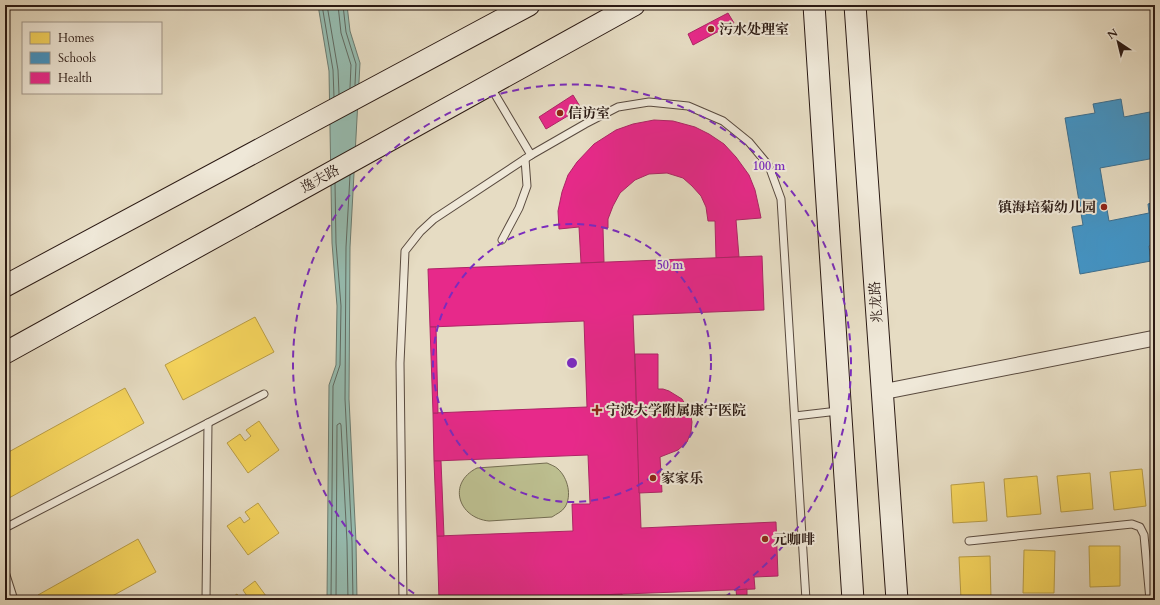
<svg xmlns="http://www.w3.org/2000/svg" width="1160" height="605" font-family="Cardo,'Noto Serif SC',serif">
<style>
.green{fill:#bcbe8f;stroke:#736c51}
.water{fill:#96bcb0;stroke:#6b7b71}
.homes{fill:#f6d55c;stroke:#b99d46}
.schools{fill:#4393c3;stroke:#3c6e8e}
.health{fill:#e7298a;stroke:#ae2466}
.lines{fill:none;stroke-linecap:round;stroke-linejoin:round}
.shore{stroke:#606a62;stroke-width:1}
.service-casing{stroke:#594a3f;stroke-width:9}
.minor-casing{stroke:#594a3f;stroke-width:17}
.secondary-casing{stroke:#2a1913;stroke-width:23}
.service{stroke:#efe8d8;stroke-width:7}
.minor{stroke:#efe8d8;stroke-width:15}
.secondary{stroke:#efe8d8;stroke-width:21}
.ring{fill:none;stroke:#7b2cbf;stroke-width:2;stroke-dasharray:7 5}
.poi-dot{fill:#8f2418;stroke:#efe8d8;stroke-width:1.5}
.labels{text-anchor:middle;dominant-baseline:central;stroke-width:4;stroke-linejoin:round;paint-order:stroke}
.poi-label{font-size:14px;font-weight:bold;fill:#2a1913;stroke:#efe8d8;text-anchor:start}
.street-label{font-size:14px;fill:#2a1913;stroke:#efe8d8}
.centre{fill:#7b2cbf;stroke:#efe8d8;stroke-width:2}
.ring-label{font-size:12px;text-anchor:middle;font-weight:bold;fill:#7b2cbf;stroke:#efe8d8;stroke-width:4;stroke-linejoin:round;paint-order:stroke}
</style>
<rect width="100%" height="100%" fill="#e6dcc3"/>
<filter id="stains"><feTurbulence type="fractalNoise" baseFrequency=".005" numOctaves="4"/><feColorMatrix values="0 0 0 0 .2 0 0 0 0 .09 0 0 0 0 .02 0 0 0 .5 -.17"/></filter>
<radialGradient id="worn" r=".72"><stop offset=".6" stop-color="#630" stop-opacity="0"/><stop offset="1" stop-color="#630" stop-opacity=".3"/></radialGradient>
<path class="green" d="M547,463C551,465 555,466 558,469C568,478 572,496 565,507C562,512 556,514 552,517L489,521C458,518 447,483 477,468Z"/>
<path class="water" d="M318,5H347L350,31L360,63L350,247L349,399L356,542L357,600H327L329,385L336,365L337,306L332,243L329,71Z"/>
<g class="homes">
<path d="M255,317L274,352L183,400L165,365Z"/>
<path d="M125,388L144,423L9,498L5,491V454Z"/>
<path d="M259,421L279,450L248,473L227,443L240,434L245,441L251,436L246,430Z"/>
<path d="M1142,469L1146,506L1114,510L1110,472Z"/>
<path d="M1090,473L1093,509L1061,512L1057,476Z"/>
<path d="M1037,476L1041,514L1007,517L1004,479Z"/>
<path d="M984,482L987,521L953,523L951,485Z"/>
<path d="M258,503L279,533L248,555L227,526L240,517L244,523L250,519L245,512Z"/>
<path d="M138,539L156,572L105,600H41L38,595Z"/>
<path d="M1089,546H1120V586L1090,587Z"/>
<path d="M1024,550L1055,551L1054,593H1023Z"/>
<path d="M990,556L991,598L961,599L959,557Z"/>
<path d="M255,581L269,600H242L247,596L243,590Z"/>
<path d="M237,594L241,600H228Z"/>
<path d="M1124,598V600H1109Z"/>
</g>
<path class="schools" d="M1121,99L1124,117L1155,111V158L1100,168L1109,221L1149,213L1148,204L1155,202V245L1149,246L1151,261L1080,274L1072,227L1083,225L1065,118L1095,113L1093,104Z"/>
<g class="health">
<path d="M728,13L734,23L693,45L688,34Z"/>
<path d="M573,95L581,108L546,129L539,117Z"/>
<path d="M654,120L673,121L695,127L709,134L724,144L736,157L749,175L755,190L759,208L761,218L736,220L739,257L716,258L715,221H708L706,207L701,196L692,186L683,178L667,173L649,174L635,180L620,193L613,206L608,219V228H603L604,262L581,263L579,227L559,229L558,211L562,192L568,175L577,162L594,144L616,130L633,124Z"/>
<path d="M762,256L764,310L633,315L641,528L776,522L778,576L754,577L755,589L467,600H439L437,536L573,531L572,504H590L588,455L434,461L433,413L587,407L584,321L430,327L428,269Z"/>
<path d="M430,327H436L438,413H433Z"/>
<path d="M635,354H658V389H663L669,391L682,399L690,412L692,422L691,432L687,442L678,450L660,457L662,492L639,493Z"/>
<path d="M434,461H441L444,536H437Z"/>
<path d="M747,589V600H737L736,590Z"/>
<path d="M622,594V600H600V595Z"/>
</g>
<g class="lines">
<g class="shore">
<path d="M322,5L333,70L334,97"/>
<path d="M327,5L338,70L339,94"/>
<path d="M338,5L341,33L351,65L350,88"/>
<path d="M343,5L346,32L356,64L355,85"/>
<path d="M350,175L346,247L345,399L352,542L353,600"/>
<path d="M331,600L333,386L340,365L341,306L336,243L335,183"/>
<path d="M336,600L337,425L340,423L341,425L347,542L348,600"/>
</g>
<g class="service-casing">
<g id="service">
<path d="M490,86L531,155L585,124L618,107L649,102L688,106L723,121L749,142L769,166L781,199L806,600"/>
<path d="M502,240L519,208L527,186L525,159"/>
<path d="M795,416L838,411"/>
<path d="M5,528L264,394"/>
<path d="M969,541L1132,524L1140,527L1144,535L1150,600"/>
<path d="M5,572L14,600"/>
<path d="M206,600L208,423"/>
<path d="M403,600L400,363L405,251L420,232L434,219L531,155"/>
</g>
</g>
<g class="minor-casing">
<path id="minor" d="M882,392L1155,338"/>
</g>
<g class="secondary-casing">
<g id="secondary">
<path d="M814,5L853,600"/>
<path d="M855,5L897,600"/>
<path d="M5,286L529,5"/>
<path d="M5,353L634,5"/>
</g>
</g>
<use href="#service" class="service"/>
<use href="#minor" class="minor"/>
<use href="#secondary" class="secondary"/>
</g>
<g class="ring">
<circle cx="572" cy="363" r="139"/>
<path d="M424 600A279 279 0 1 1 720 600"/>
</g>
<g class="poi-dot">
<circle cx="711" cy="29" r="4"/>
<circle cx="560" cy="113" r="4"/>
<circle cx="1104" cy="207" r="4"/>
<path d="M595 404h4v4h4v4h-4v4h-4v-4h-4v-4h4z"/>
<circle cx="653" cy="478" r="4"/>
<circle cx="765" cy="539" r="4"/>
</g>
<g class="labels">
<g class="poi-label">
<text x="719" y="29">污水处理室</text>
<text x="568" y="113">信访室</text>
<text x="1096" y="207" text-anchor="end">镇海培菊幼儿园</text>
<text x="606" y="410">宁波大学附属康宁医院</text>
<text x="661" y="478">家家乐</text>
<text x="773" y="539">元咖啡</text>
</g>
<g class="street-label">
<text transform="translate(320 179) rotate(-29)">逸夫路</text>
<text transform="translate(876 302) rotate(-94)">兆龙路</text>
</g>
</g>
<circle cx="572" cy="363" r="6" class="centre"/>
<g class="ring-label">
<text x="769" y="170">100 m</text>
<text x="670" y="269">50 m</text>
</g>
<rect width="1160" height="605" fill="none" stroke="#e6dcc3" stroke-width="20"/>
<rect x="6" y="6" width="1148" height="593" fill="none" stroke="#2a1913" stroke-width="2"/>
<rect x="10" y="10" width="1140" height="585" fill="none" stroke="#2a1913"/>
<rect x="22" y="22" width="140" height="72" fill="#efe8d8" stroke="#a09589"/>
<rect x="30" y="32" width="20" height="12" fill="#f6d55c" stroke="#a09589"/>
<text x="58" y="42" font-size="12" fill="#2a1913">Homes</text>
<rect x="30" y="52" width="20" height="12" fill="#4393c3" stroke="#a09589"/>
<text x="58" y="62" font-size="12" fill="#2a1913">Schools</text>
<rect x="30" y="72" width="20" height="12" fill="#e7298a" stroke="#a09589"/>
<text x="58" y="82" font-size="12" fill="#2a1913">Health</text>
<g transform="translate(1118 42) rotate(325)" stroke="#efe8d8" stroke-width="3" paint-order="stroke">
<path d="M0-3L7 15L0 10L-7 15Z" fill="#2a1913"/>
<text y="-6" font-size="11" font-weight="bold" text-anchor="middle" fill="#2a1913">N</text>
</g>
<rect width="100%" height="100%" filter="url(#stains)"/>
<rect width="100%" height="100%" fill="url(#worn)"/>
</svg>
